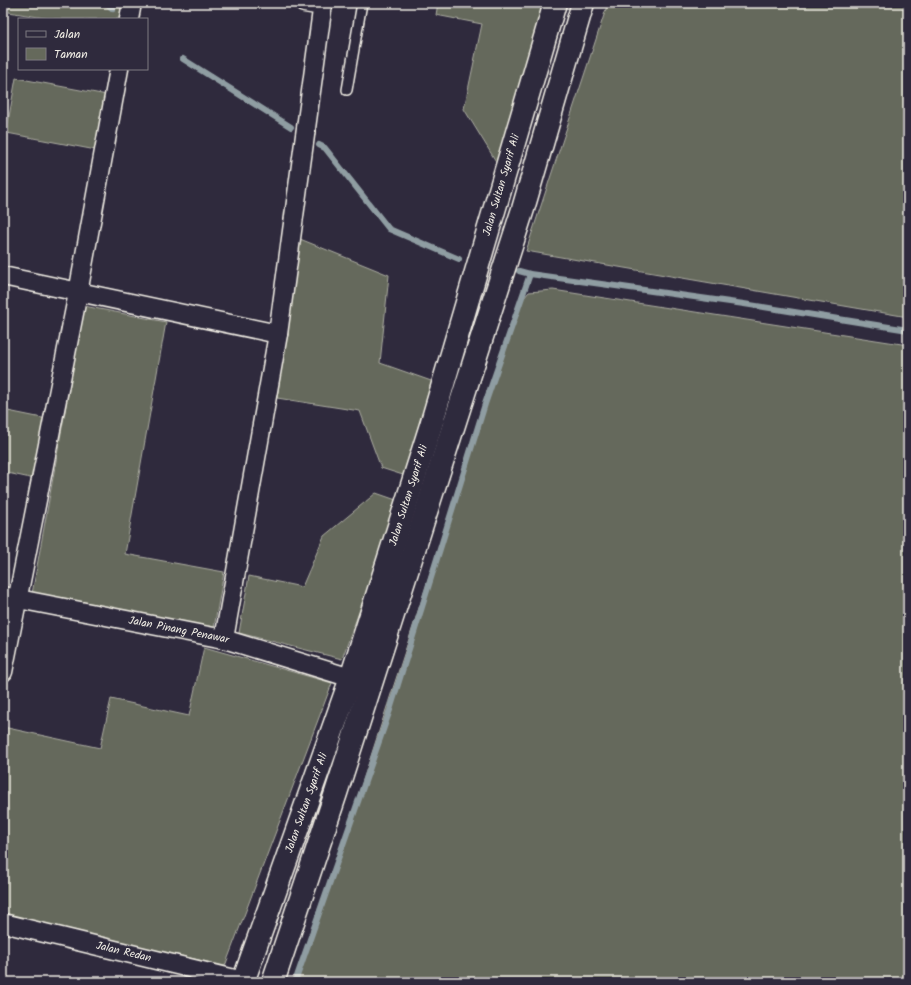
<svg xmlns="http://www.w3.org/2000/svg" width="911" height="985" font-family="Kalam,sans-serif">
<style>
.green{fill:#65695b;stroke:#acada2}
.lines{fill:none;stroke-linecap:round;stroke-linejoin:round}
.stream{stroke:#8f9da2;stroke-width:6}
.lane-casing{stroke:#f4f1e8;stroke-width:12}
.street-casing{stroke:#f4f1e8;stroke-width:21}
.secondary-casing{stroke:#f4f1e8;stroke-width:25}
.lane{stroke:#2f2a3d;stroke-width:9}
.street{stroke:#2f2a3d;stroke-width:18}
.secondary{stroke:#2f2a3d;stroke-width:22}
.labels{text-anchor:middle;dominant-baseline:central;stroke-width:3;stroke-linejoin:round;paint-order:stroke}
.street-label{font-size:11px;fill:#f4f1e8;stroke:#2f2a3d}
</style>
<rect width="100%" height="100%" fill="#2f2a3d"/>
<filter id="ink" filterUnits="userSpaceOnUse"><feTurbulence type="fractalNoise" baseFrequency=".025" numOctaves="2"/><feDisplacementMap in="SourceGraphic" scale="8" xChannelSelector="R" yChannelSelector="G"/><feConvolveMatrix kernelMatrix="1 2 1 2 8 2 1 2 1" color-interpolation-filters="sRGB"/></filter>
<g filter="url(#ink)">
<g class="green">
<path d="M3,3H125L122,19H50L3,11Z"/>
<path d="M438,3H544L497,163L464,109L482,24L436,15Z"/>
<path d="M608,3H908V317L526,251Z"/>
<path d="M16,78L107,95L96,150L7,133L3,151V133H6Z"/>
<path d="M300,239L389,275L380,363L434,382L406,476L381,468L360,411L277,398Z"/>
<path d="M553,290L908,345V982H295L333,873L517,306L529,292Z"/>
<path d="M84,306L166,322L125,554L224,572L214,628L32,594Z"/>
<path d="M3,410L47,419L35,479L3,472Z"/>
<path d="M376,493L399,501L342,659L239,633L249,576L302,587L324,536Z"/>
<path d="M204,647L332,683L225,966L3,915V727L100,748L111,699L189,716Z"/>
</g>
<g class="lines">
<g class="stream">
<path d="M106,3L113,9"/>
<path d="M183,59L291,127"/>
<path d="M319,145L325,148L389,229L459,259"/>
<path d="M519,271L530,274L744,304L908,330"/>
<path d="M295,982L390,710L485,404L530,274"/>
</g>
<g class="lane-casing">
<path id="lane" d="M347,90L362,3"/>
</g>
<g class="street-casing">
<g id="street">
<path d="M304,3L323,6"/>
<path d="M129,19L132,3"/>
<path d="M3,276L278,334"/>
<path id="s1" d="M3,596L224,639L351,678"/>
<path d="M224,639L278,334L323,3"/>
<path d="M3,672L78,293L119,69"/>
<path id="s2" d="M3,923L243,981"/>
</g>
</g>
<g class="secondary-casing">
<g id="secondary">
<path id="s3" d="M243,982L351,678L431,425L555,3"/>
<path d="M273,982L336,793L523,209L583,3"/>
</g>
</g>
<use href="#lane" class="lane"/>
<use href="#street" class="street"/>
<use href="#secondary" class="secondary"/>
</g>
</g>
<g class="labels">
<g class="street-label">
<text stroke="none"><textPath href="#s3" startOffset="838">Jalan Sultan Syarif Ali</textPath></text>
<text stroke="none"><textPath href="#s3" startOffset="514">Jalan Sultan Syarif Ali</textPath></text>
<text stroke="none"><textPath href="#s1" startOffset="179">Jalan Pinang Penawar</textPath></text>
<text stroke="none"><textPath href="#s3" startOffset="190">Jalan Sultan Syarif Ali</textPath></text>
<text stroke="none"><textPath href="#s2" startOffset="124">Jalan Redan</textPath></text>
</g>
</g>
<rect width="911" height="985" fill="none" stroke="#2f2a3d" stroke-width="16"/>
<rect x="8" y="8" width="895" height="969" fill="none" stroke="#f4f1e8" stroke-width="1.5" filter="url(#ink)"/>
<rect x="18" y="18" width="130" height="52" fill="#2f2a3d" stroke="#7e7a81"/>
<rect x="26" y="31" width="20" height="6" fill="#2f2a3d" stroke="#7e7a81"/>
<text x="54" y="38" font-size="12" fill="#f4f1e8">Jalan</text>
<rect x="26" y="48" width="20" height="12" fill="#65695b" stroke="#7e7a81"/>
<text x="54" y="58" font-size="12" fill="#f4f1e8">Taman</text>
</svg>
